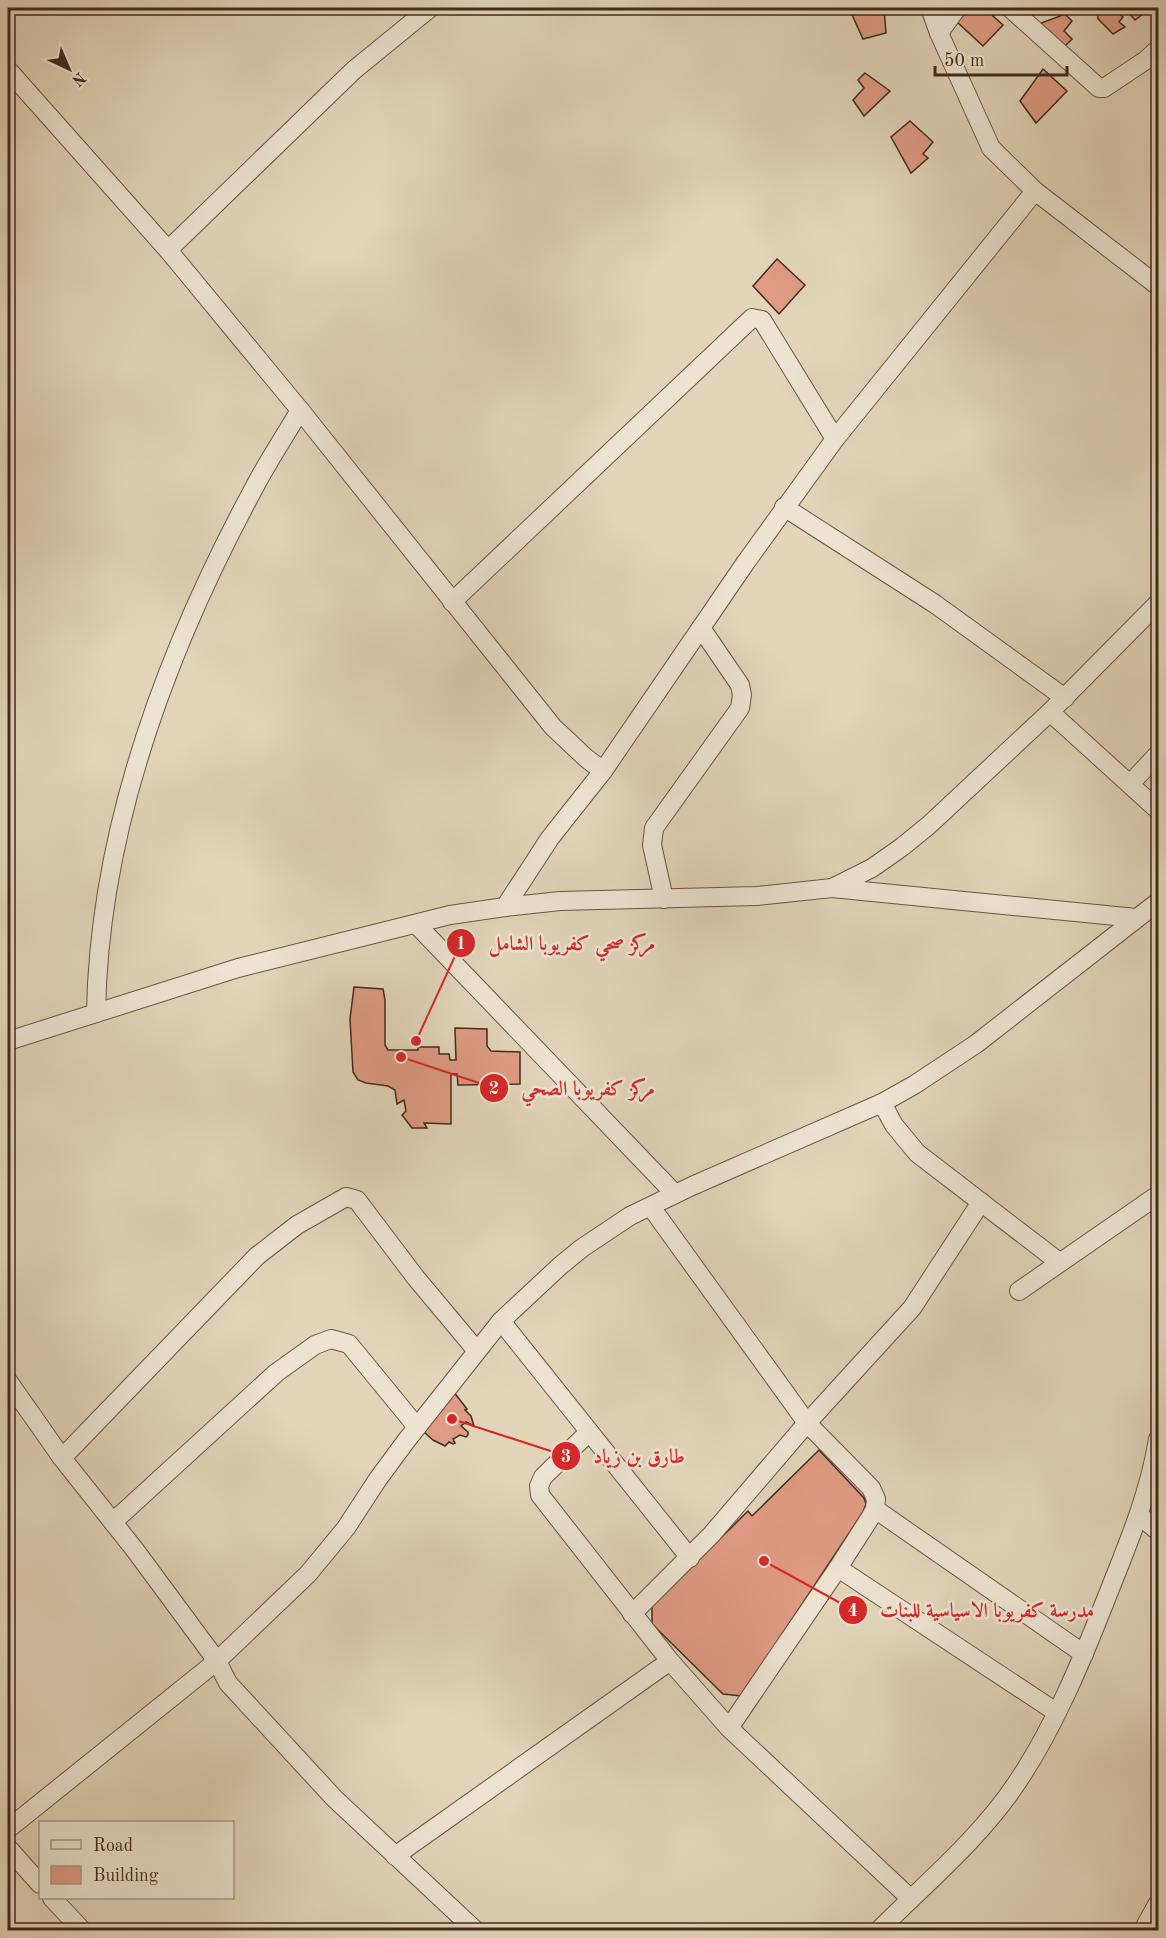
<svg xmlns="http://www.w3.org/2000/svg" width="1166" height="1938" font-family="'Old Standard TT',Amiri,serif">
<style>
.building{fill:#df9b83;stroke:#422a1c;stroke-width:1.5}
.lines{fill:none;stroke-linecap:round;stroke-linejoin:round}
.minor-casing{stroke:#6a5443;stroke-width:20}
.minor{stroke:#ece3d2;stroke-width:18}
.leader{fill:none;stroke:#d62828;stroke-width:2}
.callout-dot{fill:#d62828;stroke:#ece3d2;stroke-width:2}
.mark-label{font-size:18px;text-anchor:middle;font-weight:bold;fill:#fff}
.callout-label{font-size:20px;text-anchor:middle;font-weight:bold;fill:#d62828;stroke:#ece3d2;stroke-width:5;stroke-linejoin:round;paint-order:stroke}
</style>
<rect width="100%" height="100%" fill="#e1d4b9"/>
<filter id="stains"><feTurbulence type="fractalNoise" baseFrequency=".00333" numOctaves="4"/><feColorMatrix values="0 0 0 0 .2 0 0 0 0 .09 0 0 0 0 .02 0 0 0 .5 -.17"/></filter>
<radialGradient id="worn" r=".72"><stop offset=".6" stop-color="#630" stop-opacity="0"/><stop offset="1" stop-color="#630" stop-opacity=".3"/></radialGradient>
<g class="building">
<path d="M849,8H884L886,33L863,39Z"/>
<path d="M970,8H993L998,12L993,16L1003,25L983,46L957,22Z"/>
<path d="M1097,8H1114L1123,17L1119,22L1125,27L1113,34L1098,19Z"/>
<path d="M1124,8H1151L1135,20Z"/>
<path d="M1065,14L1072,21L1064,31L1072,39L1061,50L1036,25Z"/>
<path d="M1043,69L1067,91L1036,123L1020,101Z"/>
<path d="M865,73L890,91L864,116L853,100L864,88L858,80Z"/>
<path d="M910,121L933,142L923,154L928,158L911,173L891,137Z"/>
<path d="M777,259L805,285L779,314L753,286Z"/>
<path d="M354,987L383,989L385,1000V1045L388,1050H418V1047H439V1054H449L450,1060H456L455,1028L487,1029V1046L491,1051L520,1052V1084L458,1085L457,1074H451V1124L424,1123L427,1128H412L402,1115L406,1111L404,1100L397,1104L395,1090L388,1086L366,1083L358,1080L353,1072L350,1019Z"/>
<path d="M453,1391L467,1409L465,1410L471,1416L474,1426L466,1422L461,1426L468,1432V1435L466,1437L460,1435L453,1439L455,1443L453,1444L449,1442L445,1446L433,1440L424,1432Z"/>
<path d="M819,1450L864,1498L866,1504L863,1512L741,1696L723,1694L652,1624V1606L748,1511L752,1516Z"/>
</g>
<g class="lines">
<g class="minor-casing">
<g id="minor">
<path d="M930,8L939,33L991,148L1035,191L1158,286"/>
<path d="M1010,8L1099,88H1104L1146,60L1158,49"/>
<path d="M939,33L957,8"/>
<path d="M8,70L168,250L300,410L553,727L586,758L603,771"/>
<path d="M168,250L354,70L430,8"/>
<path d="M784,507L935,604L1065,698"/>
<path d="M452,602L752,318L762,320L835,439"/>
<path d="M1050,712L1158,810"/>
<path d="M1130,784L1158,754"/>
<path d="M832,888L872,868L902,847L929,825L1050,712L1158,603"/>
<path d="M664,899L652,845L654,828L740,708L742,695L740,685L701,628"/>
<path d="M505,907L550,838L603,771L746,562L835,439L1035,191"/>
<path d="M416,924L675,1194"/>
<path d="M96,1013C99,829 167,649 254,488C268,461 285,436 300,410"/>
<path d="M8,1041L238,968L450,915L505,907L560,901L757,896L832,888L1136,918"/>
<path d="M882,1103L894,1125L917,1153L1059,1262"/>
<path d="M651,1207L807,1423L871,1488L876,1499L875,1509L870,1518L838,1568L729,1728"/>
<path d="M1019,1291L1158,1195"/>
<path d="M501,1321L690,1558"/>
<path d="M8,1381L62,1458L135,1550L217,1661L228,1683L334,1798L475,1930"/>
<path d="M588,1433L543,1477L539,1486L540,1495L670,1661L729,1728L911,1899"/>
<path d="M62,1458L257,1256L297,1225L346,1197L357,1200L363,1208L416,1278L477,1351"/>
<path d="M875,1509L1084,1654"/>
<path d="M1140,1516L1158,1531"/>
<path d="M113,1522L276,1373L315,1345L331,1339L349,1344L417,1427"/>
<path d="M838,1568L1056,1712"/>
<path d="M632,1614L712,1534L807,1423L912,1308L981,1202"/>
<path d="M8,1829L217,1661L308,1574L346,1528L378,1479L406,1441L501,1321L560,1266L582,1248L630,1216L692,1186L882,1103L914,1085L976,1044L1158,902"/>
<path d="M8,1848L40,1884"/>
<path d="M395,1856L670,1661"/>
<path d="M52,1898L82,1930"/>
<path d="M879,1930C926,1883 979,1839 1016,1784C1053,1730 1082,1660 1106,1599C1127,1546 1149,1495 1158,1439"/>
<path d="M1143,1930L1158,1903"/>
</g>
</g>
<use href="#minor" class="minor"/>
</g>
<path class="leader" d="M416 1041L461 943M401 1057L494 1088M452 1419L566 1456M764 1561L853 1610"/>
<g class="callout-dot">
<circle cx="416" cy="1041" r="6"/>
<circle cx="401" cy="1057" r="6"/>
<circle cx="452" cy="1419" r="6"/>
<circle cx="764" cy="1561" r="6"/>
<circle cx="461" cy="943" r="15"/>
<circle cx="494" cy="1088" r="15"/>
<circle cx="566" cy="1456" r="15"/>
<circle cx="853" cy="1610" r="15"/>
</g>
<g class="mark-label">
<text x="461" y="949">1</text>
<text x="494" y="1094">2</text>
<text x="566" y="1462">3</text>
<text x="853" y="1616">4</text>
</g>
<g class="callout-label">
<text x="572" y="950">مركز صحي كفريوبا الشامل</text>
<text x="588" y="1095">مركز كفريوبا الصحي</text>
<text x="639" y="1463">طارق بن زياد</text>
<text x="987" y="1617">مدرسة كفريوبا الاسياسية للبنات</text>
</g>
<rect width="1166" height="1938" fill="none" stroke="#e1d4b9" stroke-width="30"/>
<rect x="9" y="9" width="1148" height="1920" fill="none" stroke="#422a1c" stroke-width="3"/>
<rect x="15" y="15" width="1136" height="1908" fill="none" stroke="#422a1c" stroke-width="1.5"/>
<rect x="39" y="1821" width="195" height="78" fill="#ece3d2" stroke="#a89989" stroke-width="1.5"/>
<rect x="51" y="1840" width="30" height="9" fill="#ece3d2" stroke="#a89989" stroke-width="1.5"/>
<text x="93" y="1851" font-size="18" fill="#422a1c">Road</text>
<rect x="51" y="1866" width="30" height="18" fill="#df9b83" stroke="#a89989" stroke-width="1.5"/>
<text x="93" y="1881" font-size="18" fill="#422a1c">Building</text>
<g transform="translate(69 69) rotate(136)" stroke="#ece3d2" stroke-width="4.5" paint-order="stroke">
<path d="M0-4.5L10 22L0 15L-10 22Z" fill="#422a1c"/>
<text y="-9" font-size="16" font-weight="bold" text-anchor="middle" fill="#422a1c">N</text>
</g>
<path d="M935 66v9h132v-9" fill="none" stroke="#422a1c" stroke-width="3"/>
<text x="944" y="66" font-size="18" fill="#422a1c" stroke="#ece3d2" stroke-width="4.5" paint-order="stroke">50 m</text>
<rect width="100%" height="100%" filter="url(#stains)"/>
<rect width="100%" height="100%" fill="url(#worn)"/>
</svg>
